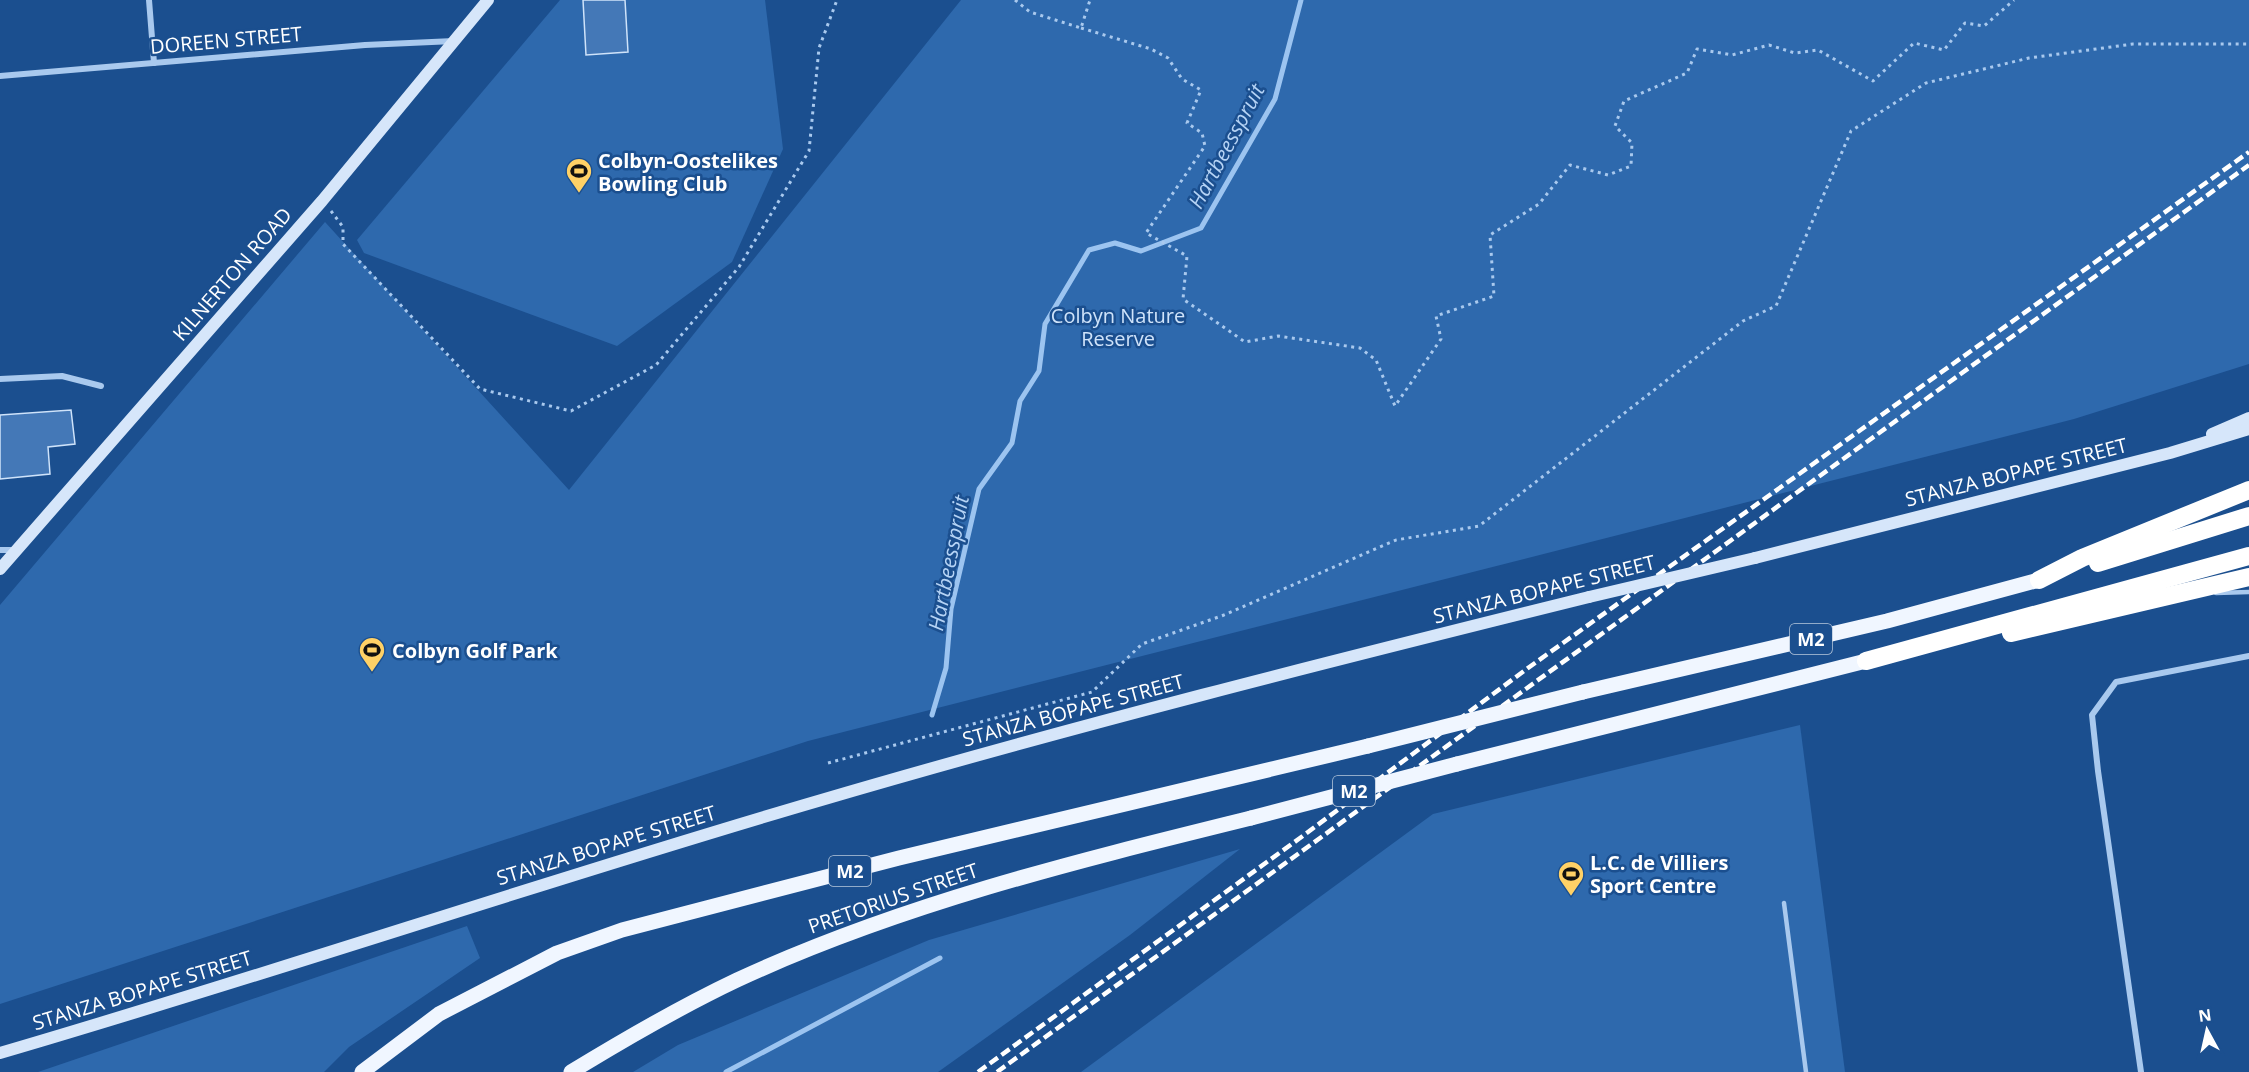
<svg xmlns="http://www.w3.org/2000/svg" width="2249" height="1072" font-family="'Open Sans',sans-serif">
<style>
.green{fill:#2e69ad}
.lines{fill:none;stroke-linecap:round;stroke-linejoin:round}
.stream{stroke:#9cc4f0;stroke-width:5}
.building{fill:#4478b7;stroke:#cfe3fa;stroke-width:1.5}
.path{stroke:#a9c9ee;stroke-width:3;stroke-dasharray:3 4.5;stroke-linecap:butt}
.lane{stroke:#a9c9ee;stroke-width:4.5}
.street{stroke:#a9c9ee;stroke-width:6}
.secondary{stroke:#d6e6fa;stroke-width:12}
.primary{stroke:#f0f6ff;stroke-width:15}
.highway{stroke:#fff;stroke-width:18}
.rail{stroke:#fff;stroke-width:4.5;stroke-dasharray:10 4.5;stroke-linecap:butt}
.secondary-bridge{stroke:#d6e6fa;stroke-width:12}
.primary-bridge{stroke:#f0f6ff;stroke-width:15}
.labels{text-anchor:middle;dominant-baseline:central;stroke-width:5;stroke-linejoin:round;paint-order:stroke}
.shield{fill:#1b4f8f;stroke:#bbcadd;stroke-width:1.5}
.shield-label{font-size:18px;font-weight:bold;fill:#fff}
.street-label{font-size:20px;fill:#fff;stroke:#1b4f8f}
.poi-label{font-size:20px;font-weight:bold;fill:#fff;stroke:#1b4f8f;text-anchor:start}
.park-label{font-size:20px;fill:#cfe3fa;stroke:#1b4f8f}
.water-label{font-size:21px;font-style:italic;fill:#b5d3f5;stroke:#1b4f8f}
</style>
<rect width="100%" height="100%" fill="#1b4f8f"/>
<g class="green">
<path d="M560,0H765L783,149L732,262L617,346L364,253L357,240Z"/>
<path d="M961,0H2249V364L2074,419L808,741L0,1004V605L325,222L569,490Z"/>
<path d="M1800,725L1845,1072H1081L1433,814Z"/>
<path d="M1240,849L1130,935L938,1072H633L678,1045L929,940Z"/>
<path d="M467,926L480,958L349,1047L324,1072H38Z"/>
</g>
<g class="lines">
<g class="stream">
<path d="M932,715L946,668L951,609L979,489L1012,443L1020,401L1039,371L1045,324L1089,250L1115,243L1141,251L1201,228L1275,99L1301,0"/>
<path d="M726,1072L940,958"/>
</g>
</g>
<g class="building">
<path d="M583,0H625L628,52L586,55Z"/>
<path d="M71,410L75,444L48,447L50,474L0,479V415Z"/>
</g>
<g class="lines">
<g class="path">
<path d="M1015,0L1030,12L1081,28L1090,0"/>
<path d="M1081,28L1151,49L1168,58L1182,79L1201,90L1187,123L1202,133L1205,146L1146,233L1187,256L1183,299L1245,342L1278,336L1360,348L1376,360L1395,406L1441,339L1436,316L1494,296L1490,235L1539,204L1570,165L1608,175L1631,166L1632,143L1615,126L1624,101L1687,73L1697,49L1732,55L1769,45L1795,53L1818,50L1873,81L1914,43L1944,50L1965,23L1984,26L2014,0"/>
<path d="M331,211L343,227V244L480,389L571,411L656,365L739,267L809,151L819,48L837,0"/>
<path d="M828,763L1092,692L1142,644L1224,615L1396,540L1479,526L1743,321L1776,306L1851,131L1926,83L2029,58L2133,44H2249"/>
</g>
<g class="lane">
<path d="M2216,593L2249,592"/>
<path d="M1784,903L1806,1072"/>
</g>
<g class="street">
<path d="M149,0L154,63"/>
<path d="M0,76L365,45L454,41"/>
<path d="M0,379L62,376L101,386"/>
<path d="M0,550H15"/>
<path d="M2141,1072L2098,771L2092,715L2116,682L2249,656"/>
</g>
<g class="secondary">
<path d="M2212,434L2249,418"/>
<path d="M1755,558L2170,453L2249,429"/>
<path d="M0,569L322,201L488,0"/>
<path d="M0,1053C274,973 544,881 818,801C1073,726 1331,661 1589,597"/>
</g>
<g class="primary">
<path d="M1583,692L1887,621L2039,580"/>
<path d="M1457,764L1866,661"/>
<path d="M362,1072L439,1014L557,953L622,930L899,858L1368,746"/>
<path d="M571,1072C625,1039 680,1007 737,980C901,904 1077,861 1251,818"/>
</g>
<g class="highway">
<path d="M2098,563L2249,516"/>
<path d="M2039,580L2082,558L2249,490"/>
<path d="M2011,633L2249,577"/>
<path d="M1866,661L2249,556"/>
</g>
<g class="rail">
<path d="M978,1072L1300,838L1528,668L2249,152"/>
<path d="M997,1072L2249,165"/>
</g>
<path class="secondary-bridge" d="M1589,597L1755,558"/>
<g class="primary-bridge">
<path d="M1368,746L1583,692"/>
<path d="M1251,818L1457,764"/>
</g>
</g>
<defs>
<g id="stadium-pin" transform="scale(1.35)"><path d="M0 17L-7.5 6A9.5 9.5 0 1 1 7.5 6Z" fill="#ffd166" stroke="#1b4f8f"/><path d="M0-5a6.5 5 0 1 0 0 10a6.5 5 0 1 0 0-10ZM-3.5-1.8h7v3.6h-7Z" fill="#111"/></g>
</defs>
<g fill-rule="evenodd">
<use href="#stadium-pin" x="579" y="171"/>
<use href="#stadium-pin" x="372" y="650"/>
<use href="#stadium-pin" x="1571" y="874"/>
</g>
<g class="labels">
<g class="shield">
<rect x="1790" y="624" width="42" height="30" rx="4.5"/>
<rect x="1333" y="776" width="42" height="30" rx="4.5"/>
<rect x="829" y="856" width="42" height="30" rx="4.5"/>
</g>
<g class="shield-label">
<text x="1811" y="639">M2</text>
<text x="1354" y="791">M2</text>
<text x="850" y="871">M2</text>
</g>
<g class="street-label">
<text transform="translate(226 40) rotate(-5)">DOREEN STREET</text>
<text transform="translate(232 274) rotate(-49)">KILNERTON ROAD</text>
<text transform="translate(2016 472) rotate(-14)">STANZA BOPAPE STREET</text>
<text transform="translate(1544 589) rotate(-14)">STANZA BOPAPE STREET</text>
<text transform="translate(1073 710) rotate(-15)">STANZA BOPAPE STREET</text>
<text transform="translate(606 845) rotate(-17)">STANZA BOPAPE STREET</text>
<text transform="translate(893 898) rotate(-19)">PRETORIUS STREET</text>
<text transform="translate(142 990) rotate(-17)">STANZA BOPAPE STREET</text>
</g>
<g class="poi-label">
<text x="598" y="160">Colbyn-Oostelikes<tspan x="598" dy="23">Bowling Club</tspan></text>
<text x="392" y="650">Colbyn Golf Park</text>
<text x="1590" y="862">L.C. de Villiers<tspan x="1590" dy="23">Sport Centre</tspan></text>
</g>
<g class="park-label">
<text x="1118" y="315">Colbyn Nature<tspan x="1118" dy="23">Reserve</tspan></text>
</g>
<g class="water-label">
<text transform="translate(1226 146) rotate(-62)">Hartbeesspruit</text>
<text transform="translate(948 563) rotate(-79)">Hartbeesspruit</text>
</g>
</g>
<g transform="translate(2207 1030) rotate(352)" stroke="#1b4f8f" stroke-width="4.5" paint-order="stroke">
<path d="M0-4.5L10 22L0 15L-10 22Z" fill="#ffffff"/>
<text y="-9" font-size="16" font-weight="bold" text-anchor="middle" fill="#ffffff">N</text>
</g>
</svg>
